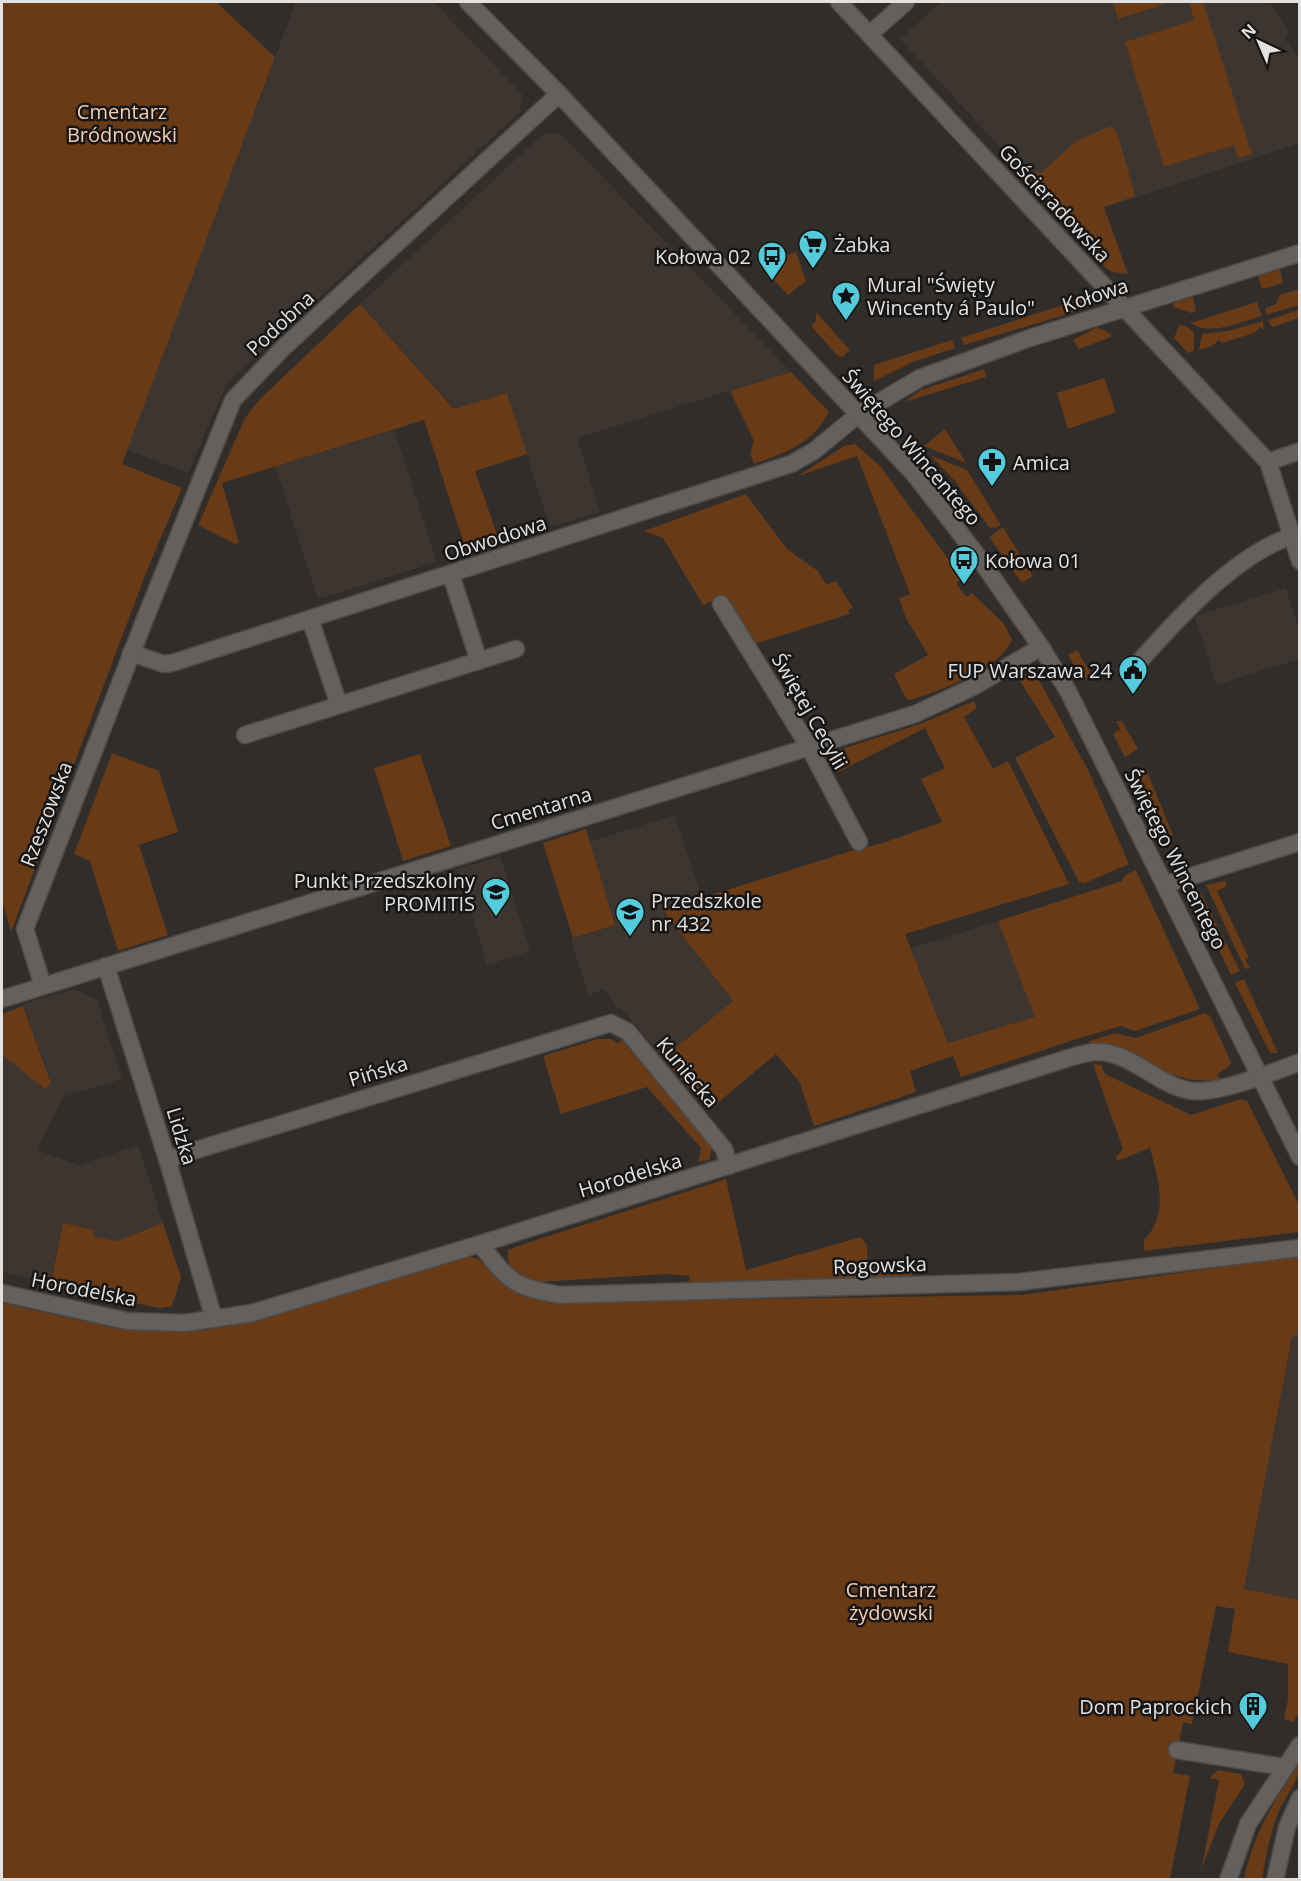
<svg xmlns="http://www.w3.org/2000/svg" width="1301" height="1881" font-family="'Open Sans',sans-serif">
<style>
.built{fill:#3d352f}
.green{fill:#683b16}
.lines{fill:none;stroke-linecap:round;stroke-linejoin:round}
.minor-casing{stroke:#4d4b49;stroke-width:19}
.tertiary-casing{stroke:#4d4b49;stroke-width:19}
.minor{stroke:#63605d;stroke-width:16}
.tertiary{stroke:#63605d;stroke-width:16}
.labels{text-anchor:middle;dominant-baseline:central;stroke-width:5;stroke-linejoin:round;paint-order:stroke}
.park-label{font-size:20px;fill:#f2cdb2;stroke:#171615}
.street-label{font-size:20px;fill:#e3e1e0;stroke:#171615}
.poi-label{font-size:20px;fill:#e3e1e0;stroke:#171615;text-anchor:start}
</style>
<rect width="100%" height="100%" fill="#302d2b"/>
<g class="built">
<path d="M296,2H434L522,94L520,112L227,383L188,473L127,450Z"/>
<path d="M941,2H1269L1290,32L1285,39L1296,55L1299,54V143L1068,220L900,39Z"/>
<path d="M543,134H561L791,372L577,438L600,512L550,527L507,393L455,409L360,304Z"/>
<path d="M394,430L437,562L318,599L275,466Z"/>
<path d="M1286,588L1299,630V659L1216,685L1195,616Z"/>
<path d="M675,815L702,898L663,910L733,1001L663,1058L621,1007L618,1009L604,989L588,995L571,939L615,925L589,842Z"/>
<path d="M500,856L530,951L487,965L458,869Z"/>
<path d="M998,921L1036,1017L948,1043L911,948Z"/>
<path d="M74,989L97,1000L122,1079L63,1097L37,1150L79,1165L138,1145L163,1223L117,1241L93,1236L94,1230L63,1223L50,1283L2,1272V1055L45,1089L51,1082L23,1004Z"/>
<path d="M1299,1334V1600L1244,1589L1292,1336Z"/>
</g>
<g class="green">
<path d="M2,2H216L275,57L122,464L182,488L146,573L11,932L2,899Z"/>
<path d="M1113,2H1171L1118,19Z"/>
<path d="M1189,2H1203L1252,154L1238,158L1234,145L1164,167L1125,42L1194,20Z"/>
<path d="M1110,126L1117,132L1135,196L1104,207L1128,274L1112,272L1105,267L1030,178L1035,172L1041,173L1076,141Z"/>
<path d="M796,252L806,281L788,295L764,269L763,263Z"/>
<path d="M1280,269L1283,283L1262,289L1258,276Z"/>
<path d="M1299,289V305L1266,315L1265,309L1277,303L1279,295Z"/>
<path d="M1094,295L1093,301L1081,310L964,345L961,338Z"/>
<path d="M1193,297L1196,311L1191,313L1174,307L1173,303Z"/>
<path d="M1257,302L1262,316C1243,321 1209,337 1191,323Z"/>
<path d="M360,304L454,409L507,393L527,454L475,471L500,543L467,553L424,420L222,483L239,543L235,544L198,525L245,418L259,400Z"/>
<path d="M1299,310V318L1273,327L1270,325L1268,320Z"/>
<path d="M816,312L850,350L842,357L838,356L811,326L816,321Z"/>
<path d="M1263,321L1264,330L1260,327L1254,333L1222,343L1219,340L1212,346L1199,350L1202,334L1228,331Z"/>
<path d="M1179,325L1186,326L1194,333V351L1188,353L1174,338Z"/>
<path d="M1097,327L1111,334V337L1079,349L1073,340Z"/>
<path d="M952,340L955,348L913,362L874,381V365Z"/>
<path d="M984,369L986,377L904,402L921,390Z"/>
<path d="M791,372L829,412C812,444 787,452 754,464L750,454L754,441L730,391Z"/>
<path d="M1104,378L1116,412L1068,429L1057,393Z"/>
<path d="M945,429L966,463L924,446Z"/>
<path d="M855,444L880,466L962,578L956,583L966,597L972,593L1004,624L1012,640C1001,668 938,692 910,700L906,699L894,674L928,655L906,618L899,598L910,594L857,456L798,476L844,446Z"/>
<path d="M930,455L967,470L1001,525L995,528L989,527L954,480Z"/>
<path d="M746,494L787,549L818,571L826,585L836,581L853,608L848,610L850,614L754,644L725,596L703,605L663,538L644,531Z"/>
<path d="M1003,527L1033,576L1022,583L989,537Z"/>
<path d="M1077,650L1092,675L1083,680L1068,655Z"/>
<path d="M1025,674L1038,678L1089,772L1129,864L1085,883L1079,882L1015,758L1055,737L1017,676Z"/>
<path d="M974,701L977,708L964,717L993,769L1008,761L1069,884L905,934L948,1043L1035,1017L998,921L1122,881L1125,875L1136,870L1200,1009L1135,1031L1121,1026L1086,1036L961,1077L953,1056L910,1071L916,1092L814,1126L800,1083L776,1054L708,1111L663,1058L733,1001L663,910L851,851L883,843L942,822L921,779L945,768L925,728L836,773L826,754L920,724Z"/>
<path d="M1116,721H1122L1138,749L1125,757L1113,734L1120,729Z"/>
<path d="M112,753L159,771L178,832L139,845L168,935L118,951L90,861L74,854Z"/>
<path d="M420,754L451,846L403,861L374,768Z"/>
<path d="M1146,769L1173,835L1165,839L1134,778Z"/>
<path d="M586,829L615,925L573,938L543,843Z"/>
<path d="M1225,881L1227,886L1217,891L1249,958L1245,959L1250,968L1245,969L1206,885Z"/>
<path d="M1198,892L1201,893L1240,971L1231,975L1196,901Z"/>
<path d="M1244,979L1278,1053H1270L1235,983Z"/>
<path d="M23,1006L51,1083L45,1089L2,1055V1014Z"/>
<path d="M1205,1013L1210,1016L1231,1062L1227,1068L1217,1074L1220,1079C1169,1089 1137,1048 1087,1042L1115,1033L1136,1038Z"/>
<path d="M598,1039H611L618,1043L622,1040L712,1147L709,1160L698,1162L701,1148L647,1087L561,1114L543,1056Z"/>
<path d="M1093,1064L1101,1065L1105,1074L1191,1115L1241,1099L1247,1101L1299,1205V1232L1144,1251V1240C1170,1213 1158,1180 1150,1148L1117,1161L1116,1157L1123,1149Z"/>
<path d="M726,1179L746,1270L861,1237L867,1245L868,1267L902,1265L906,1269L924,1268V1272H912L911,1280L688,1284L690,1276L667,1274L539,1282C519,1279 506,1272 508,1250L527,1243Z"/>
<path d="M63,1223L94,1230L93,1236L117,1241L163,1223L181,1277L172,1306L160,1308L50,1286Z"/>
<path d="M1299,1256V1334L1292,1337L1244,1589L1299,1600V1713L1293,1722L1284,1719L1288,1699V1664L1228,1652L1235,1609L1216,1606L1192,1724L1183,1722L1173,1773L1190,1776L1170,1879L2,1880V1303L119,1329L207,1330L258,1320L468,1257C487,1258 490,1276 505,1284C526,1296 549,1299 573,1302L1022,1295Z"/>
<path d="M1299,1765C1300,1781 1285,1796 1279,1811C1270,1833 1266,1856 1262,1879H1244C1253,1835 1273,1801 1299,1765Z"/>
<path d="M1218,1770L1241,1774L1245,1784L1219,1824L1201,1870L1219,1780L1209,1778Z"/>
</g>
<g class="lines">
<g class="minor-casing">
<g id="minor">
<path d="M839,2L1268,462L1300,561"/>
<path d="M870,34L906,2"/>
<path d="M1268,462L1300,451"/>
<path d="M451,575L479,661"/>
<path d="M721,604L809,747L859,842"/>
<path d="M310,619L339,705"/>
<path d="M131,653L164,664L172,663L791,464L814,451L859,414"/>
<path d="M1139,662C1177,619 1236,554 1292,536"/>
<path d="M245,735L516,649"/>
<path d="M1166,884L1300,842"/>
<path d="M106,966L167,1159L214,1319"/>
<path d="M43,986L25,929L143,624L233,400L283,348L559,94"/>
<path d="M2,999L915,714L973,687L1041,647"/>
<path d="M167,1159L611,1023L628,1032L724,1149L729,1166"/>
<path d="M480,1244C510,1282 513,1287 561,1295L1019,1282L1300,1248"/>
<path d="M2,1293L127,1321L185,1323L252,1313L480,1244L1072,1057C1080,1055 1088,1052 1095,1052C1130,1050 1158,1087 1193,1091C1218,1094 1274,1072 1300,1062"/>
<path d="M1177,1750L1283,1767"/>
</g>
</g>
<g class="tertiary-casing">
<g id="tertiary">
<path d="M468,2L559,94L914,474L974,551L1041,647L1068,691L1300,1157"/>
<path d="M859,414L920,378L1027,339L1300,253"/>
<path d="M1228,1880L1248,1824L1300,1745"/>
<path d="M1275,1880L1287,1827L1300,1798"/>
</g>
</g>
<use href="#minor" class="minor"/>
<use href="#tertiary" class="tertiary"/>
</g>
<defs>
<g id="supermarket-pin" transform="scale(1.5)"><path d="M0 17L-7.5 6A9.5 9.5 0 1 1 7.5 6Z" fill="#53cbda" stroke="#171615"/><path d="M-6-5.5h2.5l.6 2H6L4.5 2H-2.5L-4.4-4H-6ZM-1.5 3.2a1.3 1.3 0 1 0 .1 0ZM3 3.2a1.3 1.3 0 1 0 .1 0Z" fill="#111"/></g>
<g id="bus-pin" transform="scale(1.5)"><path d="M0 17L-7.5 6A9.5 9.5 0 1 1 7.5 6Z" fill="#53cbda" stroke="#171615"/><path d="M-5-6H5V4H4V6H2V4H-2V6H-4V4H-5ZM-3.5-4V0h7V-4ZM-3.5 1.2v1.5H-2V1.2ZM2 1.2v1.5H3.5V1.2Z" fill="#111"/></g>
<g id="sight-pin" transform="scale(1.5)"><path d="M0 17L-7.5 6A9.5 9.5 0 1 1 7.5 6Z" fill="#53cbda" stroke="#171615"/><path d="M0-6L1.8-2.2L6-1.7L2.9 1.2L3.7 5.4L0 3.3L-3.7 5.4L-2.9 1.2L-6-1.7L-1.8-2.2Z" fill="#111"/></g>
<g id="pharmacy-pin" transform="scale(1.5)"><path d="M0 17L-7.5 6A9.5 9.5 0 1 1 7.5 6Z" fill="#53cbda" stroke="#171615"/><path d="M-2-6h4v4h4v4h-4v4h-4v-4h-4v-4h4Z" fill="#111"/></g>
<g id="civic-pin" transform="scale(1.5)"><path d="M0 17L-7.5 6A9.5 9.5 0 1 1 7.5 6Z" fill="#53cbda" stroke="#171615"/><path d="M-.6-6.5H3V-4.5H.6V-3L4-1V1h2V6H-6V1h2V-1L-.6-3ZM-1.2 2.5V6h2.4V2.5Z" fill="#111"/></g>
<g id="school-pin" transform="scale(1.5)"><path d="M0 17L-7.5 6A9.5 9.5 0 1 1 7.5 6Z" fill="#53cbda" stroke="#171615"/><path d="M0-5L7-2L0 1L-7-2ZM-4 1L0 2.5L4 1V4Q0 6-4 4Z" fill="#111"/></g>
<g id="building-pin" transform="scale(1.5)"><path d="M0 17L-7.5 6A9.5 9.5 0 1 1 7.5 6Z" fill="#53cbda" stroke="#171615"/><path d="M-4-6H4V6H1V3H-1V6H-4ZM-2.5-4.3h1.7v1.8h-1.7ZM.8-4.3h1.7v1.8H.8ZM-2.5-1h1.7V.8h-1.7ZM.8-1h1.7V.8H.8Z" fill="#111"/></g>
</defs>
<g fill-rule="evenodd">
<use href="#supermarket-pin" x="813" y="244"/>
<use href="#bus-pin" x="772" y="256"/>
<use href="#sight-pin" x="846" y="296"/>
<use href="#pharmacy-pin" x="992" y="462"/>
<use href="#bus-pin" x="964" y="560"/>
<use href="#civic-pin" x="1133" y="670"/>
<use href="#school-pin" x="496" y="892"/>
<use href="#school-pin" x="630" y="912"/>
<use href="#building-pin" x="1253" y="1706"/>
</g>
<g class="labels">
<g class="park-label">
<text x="122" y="111">Cmentarz<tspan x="122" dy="23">Bródnowski</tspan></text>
<text x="891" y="1589">Cmentarz<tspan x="891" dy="23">żydowski</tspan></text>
</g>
<g class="street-label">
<text transform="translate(1055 203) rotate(47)">Gościeradowska</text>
<text transform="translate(1095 295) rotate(-18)">Kołowa</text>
<text transform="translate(280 323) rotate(-43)">Podobna</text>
<text transform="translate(912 447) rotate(49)">Świętego Wincentego</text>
<text transform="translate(495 538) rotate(-18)">Obwodowa</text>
<text transform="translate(810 711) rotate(60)">Świętej Cecylii</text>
<text transform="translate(541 808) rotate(-17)">Cmentarna</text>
<text transform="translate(46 814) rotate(-69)">Rzeszowska</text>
<text transform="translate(1176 859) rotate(63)">Świętego Wincentego</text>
<text transform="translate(378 1071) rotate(-17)">Pińska</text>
<text transform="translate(688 1072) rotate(50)">Kuniecka</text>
<text transform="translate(182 1136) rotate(73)">Lidzka</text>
<text transform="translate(630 1175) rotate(-17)">Horodelska</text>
<text transform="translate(880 1265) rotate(-2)">Rogowska</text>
<text transform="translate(84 1289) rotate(11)">Horodelska</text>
</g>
<g class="poi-label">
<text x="834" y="244">Żabka</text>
<text x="751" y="256" text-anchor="end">Kołowa 02</text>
<text x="867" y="284">Mural "Święty<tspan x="867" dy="23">Wincenty á Paulo"</tspan></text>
<text x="1013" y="462">Amica</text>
<text x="985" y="560">Kołowa 01</text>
<text x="1112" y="670" text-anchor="end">FUP Warszawa 24</text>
<text x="475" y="880" text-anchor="end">Punkt Przedszkolny<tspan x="475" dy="23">PROMITIS</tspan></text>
<text x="651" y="900">Przedszkole<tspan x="651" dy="23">nr 432</tspan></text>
<text x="1232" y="1706" text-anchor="end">Dom Paprockich</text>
</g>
</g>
<rect width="1301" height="1881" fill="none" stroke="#e3e1e0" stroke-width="6"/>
<g transform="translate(1259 42) rotate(316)" stroke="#171615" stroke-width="4.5" paint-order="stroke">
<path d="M0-4.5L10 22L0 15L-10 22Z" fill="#e3e1e0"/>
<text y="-9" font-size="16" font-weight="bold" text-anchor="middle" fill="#e3e1e0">N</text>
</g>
</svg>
